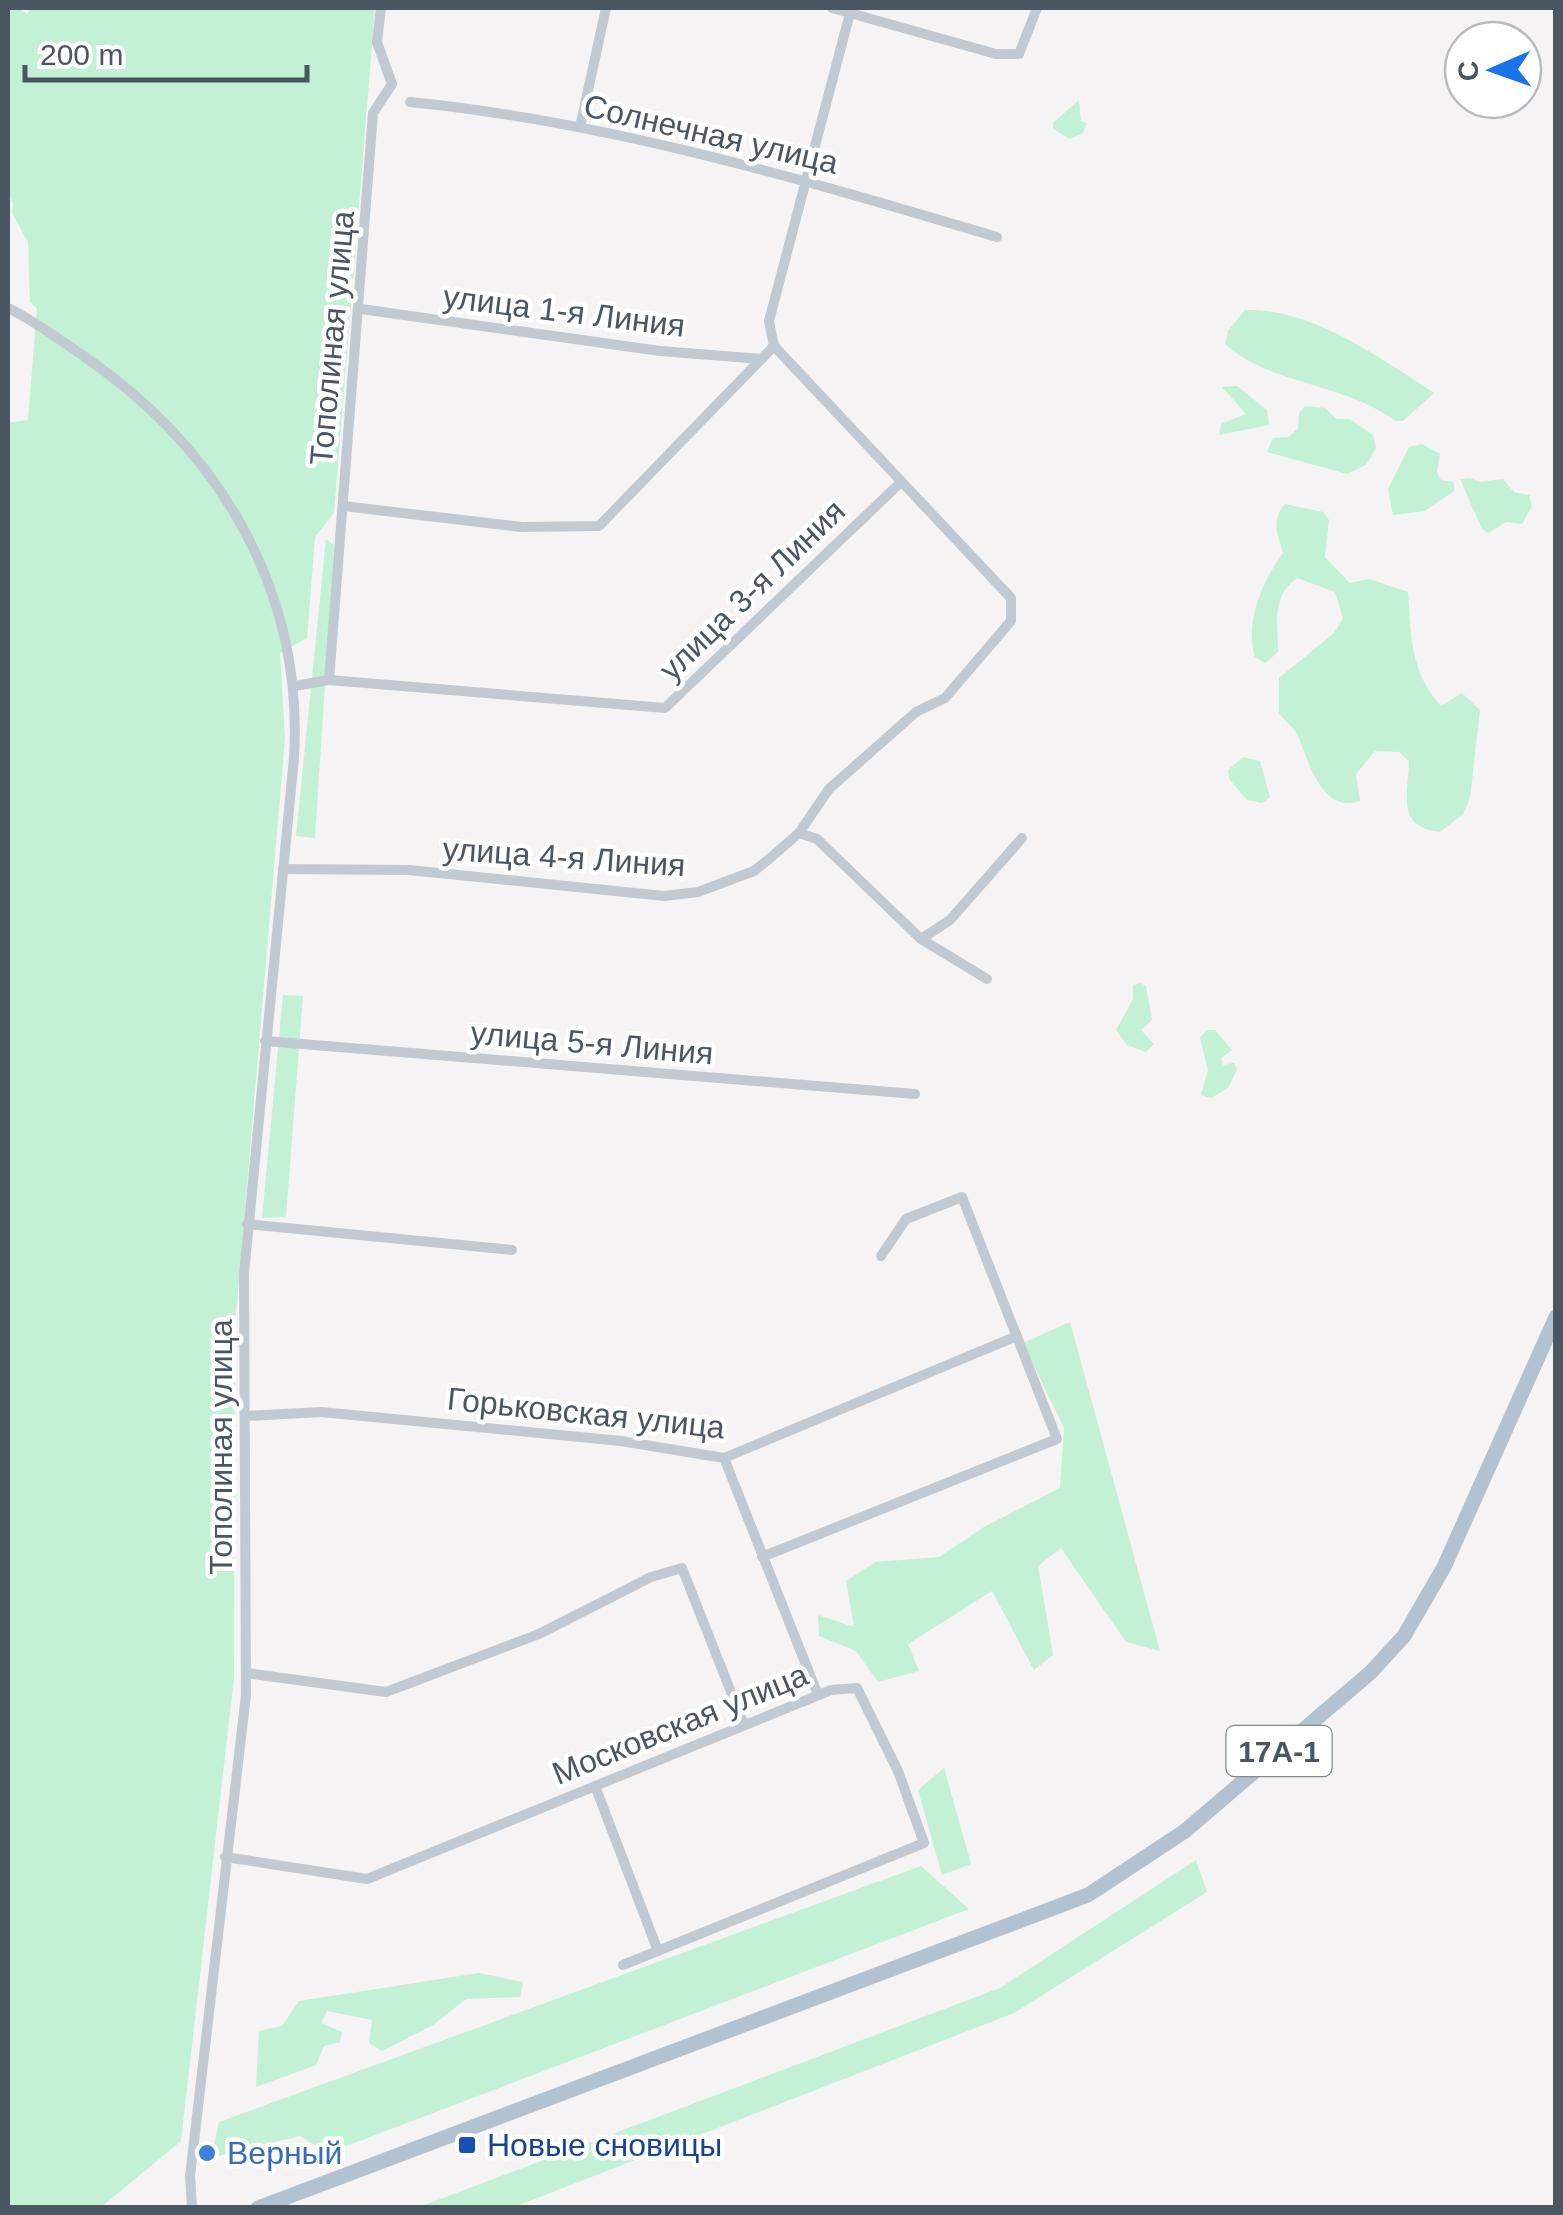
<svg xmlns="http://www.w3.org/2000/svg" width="1563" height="2215" font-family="Arial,sans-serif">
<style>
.green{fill:#c3f1d5}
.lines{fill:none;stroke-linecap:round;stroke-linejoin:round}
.minor{stroke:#c1cad2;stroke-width:10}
.primary{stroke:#b3c2d1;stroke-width:15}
.transit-dot{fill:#1a4fb4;stroke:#fff;stroke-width:4}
.shop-dot{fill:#3f7fe0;stroke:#fff;stroke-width:4}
.labels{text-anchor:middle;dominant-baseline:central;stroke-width:9;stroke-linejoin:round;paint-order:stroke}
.shield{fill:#fff;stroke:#808990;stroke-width:2.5}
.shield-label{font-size:30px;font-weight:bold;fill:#4a5661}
.street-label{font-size:32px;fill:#4a5661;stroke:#fff}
.transit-label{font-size:32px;fill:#164399;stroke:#fff;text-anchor:start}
.shop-label{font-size:32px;fill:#366cbe;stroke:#fff;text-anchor:start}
</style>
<rect width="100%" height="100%" fill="#f5f3f3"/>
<g class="green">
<path d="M8,8H19L27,14L32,8H375L334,513L315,537L307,638L280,653L285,738L235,1326L234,1677L181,2141L100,2208L8,2207V423L28,420L37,309L30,302L28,242L12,213L13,203L8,194Z"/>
<path d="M1079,100L1081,121L1087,123L1083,133L1070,139L1053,129V123Z"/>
<path d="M1245,310C1312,308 1380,358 1434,393L1403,421H1396C1340,381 1272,386 1225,344L1228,331Z"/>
<path d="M1237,386L1267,410L1269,425L1219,435L1221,424L1246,414L1222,387Z"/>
<path d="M1305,406L1325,408L1337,419H1350L1373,435L1376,448L1366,465L1347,474L1267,452L1273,438L1289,437L1298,428L1299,413Z"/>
<path d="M1422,444L1440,454L1437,472L1441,480L1454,482V491L1425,511L1393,515L1388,489L1409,447Z"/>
<path d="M1470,478L1479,482L1503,479L1514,492L1529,495L1532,506L1522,524L1506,522L1488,533L1482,529L1460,479Z"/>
<path d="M1285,504L1323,512L1329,520L1325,557L1350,583L1369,579L1408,592C1411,636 1410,672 1441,706L1462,693L1480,710L1470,798L1463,814L1440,832C1396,827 1408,796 1409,761L1399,752L1375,751L1356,774L1360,801C1323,814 1309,764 1299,738C1296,729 1285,722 1279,713V678L1334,633L1343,618L1335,592L1297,578C1271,597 1278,622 1278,652L1265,663L1255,657C1244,623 1263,580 1283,553C1277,533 1271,520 1285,504Z"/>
<path d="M326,539L334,545L315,838L296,836Z"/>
<path d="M1243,757L1260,761L1270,797L1262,803L1247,800L1229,779L1228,770Z"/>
<path d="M1140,983L1146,986L1152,1020L1141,1030L1154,1044L1146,1052L1127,1045L1116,1030L1133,999V985Z"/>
<path d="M283,995L303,996L286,1217L262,1218Z"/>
<path d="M1207,1030H1215L1232,1050L1221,1058L1223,1065L1234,1063L1237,1070L1228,1088L1211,1098L1201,1095L1208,1070L1200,1038Z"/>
<path d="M1070,1322L1160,1651L1126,1642L1061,1548L1038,1566L1053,1655L1034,1670L992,1591L908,1644L919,1671L878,1682L856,1651L819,1636L818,1615L854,1627L846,1581L876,1562L939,1557L984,1527L1060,1488L1064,1428L1023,1343Z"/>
<path d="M944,1768L971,1864L942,1875L918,1790Z"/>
<path d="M1196,1860L1207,1892L1014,2013L514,2207H419L1000,1988Z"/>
<path d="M921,1866L969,1909L328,2153L300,2136L211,2158L219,2122Z"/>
<path d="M479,1973L523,1982L520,1997L466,1999L433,2025L382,2051L369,2043L372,2020L327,2011L321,2023L342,2032L340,2042L324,2046L316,2065L256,2087L259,2031L282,2026L299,2001Z"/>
</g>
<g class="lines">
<g class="minor">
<path d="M832,8L996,54H1019L1037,8"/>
<path d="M410,102C610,122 805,180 997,237"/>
<path d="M580,127L606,8"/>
<path d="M8,308C35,321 60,340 85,357C220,450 304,591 294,758L244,1274L246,1695L190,2176L192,2208"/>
<path d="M361,309L660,351L762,359"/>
<path d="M343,506L522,527L599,526L774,346"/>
<path d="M329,680L373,113L392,84L377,42L381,8"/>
<path d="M295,686L329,680L665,708L900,483"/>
<path d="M799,833L817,839L921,939L987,979"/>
<path d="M283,869L409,870L664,896L698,892L754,871L769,859L799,833L829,789L916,712L945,698L1011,621V598L774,346L769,321L850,13"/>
<path d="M921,939L950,920L1022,838"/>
<path d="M265,1041L915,1094"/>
<path d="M247,1224L512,1250"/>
<path d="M247,1416L321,1412L621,1441L724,1458L1017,1336"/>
<path d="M724,1458L818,1695"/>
<path d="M762,1557L1057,1439L962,1197L906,1219L881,1256"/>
<path d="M246,1673L386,1692L539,1634L651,1577L682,1568L744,1725"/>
<path d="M595,1786L658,1951"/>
<path d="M225,1857L367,1879L831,1690L857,1688L898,1771L924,1843L623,1965"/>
</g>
<path class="primary" d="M258,2208L1088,1895L1185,1831L1371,1672L1404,1636L1444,1567L1556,1317"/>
</g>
<rect class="transit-dot" x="457" y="2135" width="20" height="20" rx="5"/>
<circle class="shop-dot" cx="207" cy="2153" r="10"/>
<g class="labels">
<rect class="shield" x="1226.5" y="1726" width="105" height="50" rx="8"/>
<g class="shield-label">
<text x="1279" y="1751">17А-1</text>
</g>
<g class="street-label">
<text transform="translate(711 134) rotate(13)">Солнечная улица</text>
<text transform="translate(564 311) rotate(7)">улица 1-я Линия</text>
<text transform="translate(332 338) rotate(-85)">Тополиная улица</text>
<text transform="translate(752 590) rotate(-44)">улица 3-я Линия</text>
<text transform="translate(564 857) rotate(4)">улица 4-я Линия</text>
<text transform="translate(592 1043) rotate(5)">улица 5-я Линия</text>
<text transform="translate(586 1413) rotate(6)">Горьковская улица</text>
<text transform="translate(221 1447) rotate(-90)">Тополиная улица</text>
<text transform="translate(680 1724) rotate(-22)">Московская улица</text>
</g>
<g class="transit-label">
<text x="487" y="2145">Новые сновицы</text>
</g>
<g class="shop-label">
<text x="227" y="2153">Верный</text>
</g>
</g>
<rect width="1563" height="2215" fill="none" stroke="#4a5661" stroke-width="20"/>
<g transform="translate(1493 70) rotate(268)"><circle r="48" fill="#ffffff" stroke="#b7bbc0" stroke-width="2.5"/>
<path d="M0-8L18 38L0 25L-18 38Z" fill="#1a73e8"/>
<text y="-15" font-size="28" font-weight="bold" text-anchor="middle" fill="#4a5661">С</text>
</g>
<path d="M25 65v15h282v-15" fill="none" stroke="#4a5661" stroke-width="5"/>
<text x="40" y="65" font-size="30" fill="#4a5661" stroke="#ffffff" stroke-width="8" paint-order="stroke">200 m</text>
</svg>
